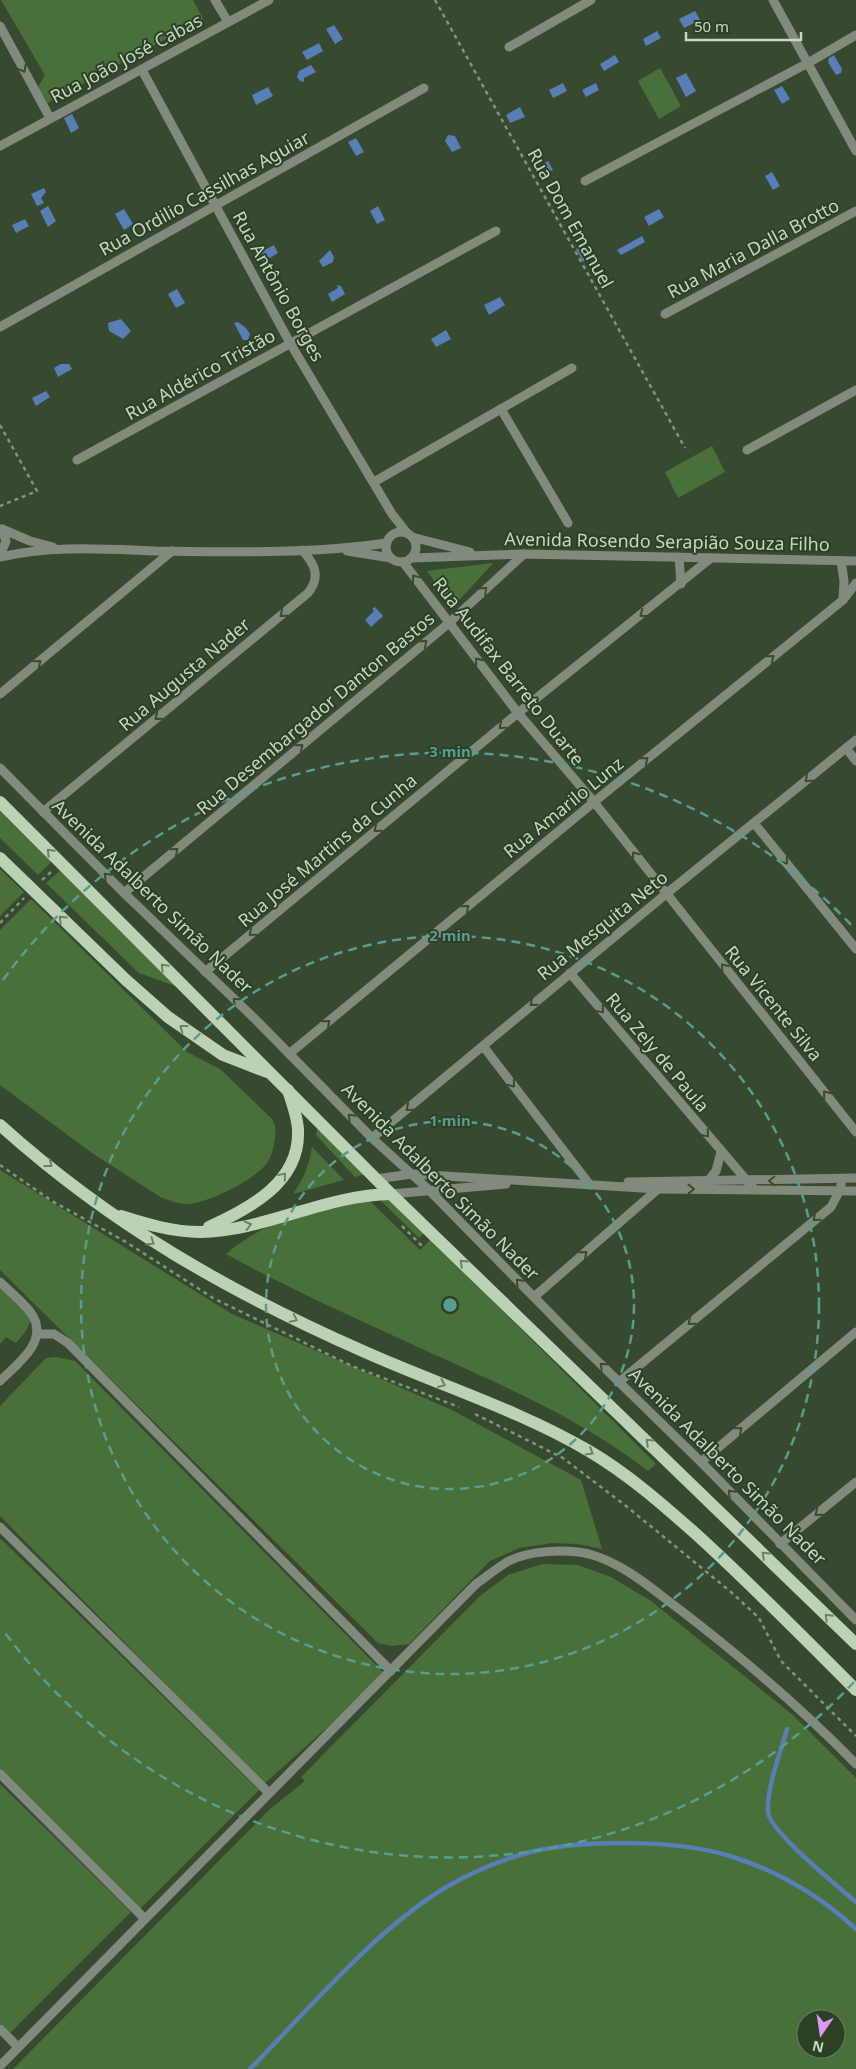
<svg xmlns="http://www.w3.org/2000/svg" width="856" height="2069" font-family="'Noto Sans',sans-serif">
<style>
.green{fill:#4a703a;fill-rule:evenodd}
.water{fill:#577eb5}
.lines{fill:none;stroke-linecap:round;stroke-linejoin:round}
.stream{stroke:#577eb5;stroke-width:4.5}
.path{stroke:#83937d;stroke-width:2.5;stroke-dasharray:4 4;stroke-linecap:butt}
.minor{stroke:#818b7d;stroke-width:9}
.major{stroke:#bdd1b5;stroke-width:12}
.oneway{stroke:#394b31}
.oneway2{stroke:#6d8165}
.ring{fill:none;stroke:#599c91;stroke-width:2.5;stroke-dasharray:9 6}
.labels{text-anchor:middle;dominant-baseline:central;stroke-width:4;stroke-linejoin:round;paint-order:stroke}
.street-label{font-size:18px;fill:#c9d5c5;stroke:#2c4024}
.centre{fill:#599c91;stroke:#2c4024;stroke-width:2.5}
.ring-label{font-size:15px;text-anchor:middle;font-weight:bold;fill:#599c91;stroke:#2c4024;stroke-width:4;stroke-linejoin:round;paint-order:stroke}
</style>
<rect width="100%" height="100%" fill="#374a2f"/>
<g class="green">
<path d="M1,0H193L203,19L47,103L38,87L45,75Z"/>
<path d="M660,68L681,106L659,119L638,81Z"/>
<path d="M712,446L725,472L678,498L665,472Z"/>
<path d="M493,563L453,607L427,571Z"/>
<path d="M0,810L52,861L38,875L0,838Z"/>
<path d="M0,869L24,892L0,916Z"/>
<path d="M61,870L178,987L139,973L46,883Z"/>
<path d="M31,899L187,1052L220,1069L272,1119C276,1125 276,1130 275,1137C274,1147 272,1155 267,1163C256,1179 205,1205 185,1204C177,1204 170,1200 162,1198L92,1153L0,1085V930Z"/>
<path d="M318,1125L365,1174L355,1177L316,1135Z"/>
<path d="M312,1147L344,1180L293,1194C304,1178 309,1166 312,1147Z"/>
<path d="M0,1170L232,1314L452,1410L581,1480L602,1549L577,1544L552,1543L519,1548L490,1561L409,1644L392,1646L378,1643L0,1270Z"/>
<path d="M390,1198L424,1233L419,1238L379,1199Z"/>
<path d="M368,1199L420,1250L431,1239L656,1464L648,1471C585,1422 513,1390 440,1357C368,1324 295,1292 226,1254C265,1220 318,1207 368,1199Z"/>
<path d="M0,1289H7L33,1315L26,1331L16,1343L6,1337L0,1344Z"/>
<path d="M57,1357L75,1361L386,1675L264,1784L0,1516V1406L46,1358Z"/>
<path d="M0,1538L259,1790L138,1911L0,1772Z"/>
<path d="M542,1564L578,1565L611,1577L651,1601L794,1716L856,1778V2069H13L269,1810L305,1781L301,1777L480,1596L508,1575ZM806,2019H836V2049H806Z"/>
<path d="M0,1784L131,1912L10,2033L0,2023Z"/>
</g>
<g class="water">
<path d="M695,11L700,20L684,28L679,19Z"/>
<path d="M334,25L343,39L335,44L326,29Z"/>
<path d="M657,31L661,38L646,46L643,39Z"/>
<path d="M319,43L323,51L307,60L302,52Z"/>
<path d="M615,55L619,62L604,71L600,64Z"/>
<path d="M834,55L842,69L841,73L836,75L828,62L829,58Z"/>
<path d="M311,65L316,72L304,78V82L300,81L297,77L299,71Z"/>
<path d="M686,73L696,91L686,97L676,78Z"/>
<path d="M563,83L567,91L553,98L549,90Z"/>
<path d="M596,83L599,90L586,97L582,90Z"/>
<path d="M782,86L790,99L782,104L774,90Z"/>
<path d="M268,87L273,96L256,105L252,95Z"/>
<path d="M520,107L525,117L510,123L506,115Z"/>
<path d="M72,114L79,128L71,133L64,118Z"/>
<path d="M448,135L455,136L461,148L452,152L445,141Z"/>
<path d="M356,138L364,152L356,156L348,142Z"/>
<path d="M548,161L553,170L540,176L535,169Z"/>
<path d="M772,172L780,186L773,190L765,176Z"/>
<path d="M44,188L46,192L41,198L44,203L37,206L31,194Z"/>
<path d="M48,206L56,221L48,227L40,211Z"/>
<path d="M378,206L385,220L377,224L370,211Z"/>
<path d="M124,209L133,224L124,230L115,214Z"/>
<path d="M659,209L664,217L649,226L644,217Z"/>
<path d="M25,219L29,226L16,233L12,225Z"/>
<path d="M642,236L645,242L621,255L617,250Z"/>
<path d="M584,244L591,258L583,262L576,249Z"/>
<path d="M274,245L278,253L263,262L259,253Z"/>
<path d="M330,250L334,257L333,262L323,267L319,261Z"/>
<path d="M337,285L341,286L345,294L332,302L328,294L338,288Z"/>
<path d="M177,289L185,303L176,308L168,294Z"/>
<path d="M500,297L505,305L489,315L484,305Z"/>
<path d="M121,319L131,331L123,339L109,331L108,323Z"/>
<path d="M238,322L246,328L250,334L248,340H243L234,323Z"/>
<path d="M446,330L451,339L436,347L431,339Z"/>
<path d="M61,364H69L72,369L58,377L54,368Z"/>
<path d="M46,391L50,397L36,406L32,398Z"/>
<path d="M375,607L383,616L371,627L365,620L374,611L372,609Z"/>
</g>
<g class="lines">
<g class="stream">
<path d="M787,1729C780,1755 767,1785 768,1812C769,1831 839,1887 856,1902"/>
<path d="M250,2069C309,2009 372,1933 443,1889C468,1874 495,1862 523,1854C578,1839 679,1839 733,1857C780,1872 820,1896 856,1929"/>
</g>
<g class="path">
<path d="M435,0L685,448"/>
<path d="M0,425L37,491L0,506"/>
<path d="M42,880L51,872"/>
<path d="M0,923L24,898"/>
<path d="M0,1165L52,1201L126,1242L213,1298L352,1366L459,1407"/>
<path d="M402,1226L421,1245L423,1244"/>
<path d="M475,1414L563,1458L626,1506L731,1592L759,1618L781,1661L856,1736"/>
</g>
<g class="minor">
<path d="M215,0L228,22"/>
<path d="M773,0L856,151"/>
<path d="M0,26L50,118"/>
<path d="M509,47L591,0"/>
<path d="M142,70L290,343L392,514L407,533"/>
<path d="M0,146L269,0"/>
<path d="M585,181L808,63L856,35"/>
<path d="M665,314L856,211"/>
<path d="M0,327L424,88"/>
<path d="M501,409L568,523"/>
<path d="M747,450L856,390"/>
<path d="M77,460L496,231"/>
<path d="M374,482L572,368"/>
<path d="M2,529L30,541L53,547"/>
<circle cx="401" cy="547" r="15"/>
<path d="M412,537L470,552"/>
<path d="M347,551L391,558"/>
<path d="M0,556L6,541L2,529"/>
<path d="M0,557C51,545 103,549 155,551C232,552 311,554 387,543"/>
<path d="M679,557L681,584"/>
<path d="M412,558L524,554L856,561"/>
<path d="M841,561L844,581L843,600"/>
<path d="M403,562L518,713L594,802L856,1132"/>
<path d="M0,694L172,551"/>
<path d="M846,748L856,761"/>
<path d="M0,768L124,893L256,1020L372,1138L429,1190L578,1342L701,1462L856,1620"/>
<path d="M43,812L308,593C321,577 315,564 302,550"/>
<path d="M754,823L856,949"/>
<path d="M124,893L449,623L524,554"/>
<path d="M205,972L518,713L711,558"/>
<path d="M570,973L754,1189"/>
<path d="M483,1046L590,1185"/>
<path d="M289,1054L594,802L843,600L856,583"/>
<path d="M372,1138L666,894L856,740"/>
<path d="M376,1179L412,1174L658,1189L856,1191"/>
<path d="M708,1181L716,1171L721,1152"/>
<path d="M628,1182L856,1178"/>
<path d="M391,1194L506,1184"/>
<path d="M0,1282C10,1292 26,1304 33,1316C48,1343 16,1365 0,1381"/>
<path d="M534,1297L658,1189"/>
<path d="M37,1334H54L68,1343L391,1671"/>
<path d="M619,1382L831,1207L840,1190L842,1179"/>
<path d="M701,1462L856,1332"/>
<path d="M0,1527L269,1793"/>
<path d="M780,1544L856,1482"/>
<path d="M0,1774L145,1919"/>
<path d="M0,2029L18,2047"/>
<path d="M0,2066L476,1584C487,1576 497,1568 507,1562C528,1550 567,1549 589,1554C623,1563 652,1589 679,1609C743,1658 800,1707 856,1764"/>
</g>
<g class="major">
<path d="M0,802L391,1194L856,1644"/>
<path d="M0,858L126,980L168,1017L223,1055L267,1072"/>
<path d="M0,1125C111,1225 229,1292 365,1352C439,1385 519,1410 589,1451C628,1474 662,1504 696,1534C751,1584 803,1637 856,1690"/>
<path d="M121,1216C146,1224 173,1232 200,1232C265,1231 325,1195 391,1194"/>
<path d="M209,1227C248,1209 300,1183 298,1131C298,1118 292,1103 288,1090"/>
</g>
</g>
<defs><path id="oneway-chevron" d="M-2-3.5L2.5 0L-2 3.5" fill="none" stroke-width="1.6" stroke-linecap="round" stroke-linejoin="round" transform="scale(1.25)"/></defs>
<g class="oneway">
<use href="#oneway-chevron" transform="translate(23 69) rotate(62)"/>
<use href="#oneway-chevron" transform="translate(415 578) rotate(-127)"/>
<use href="#oneway-chevron" transform="translate(484 590) rotate(-43)"/>
<use href="#oneway-chevron" transform="translate(283 614) rotate(140)"/>
<use href="#oneway-chevron" transform="translate(643 614) rotate(142)"/>
<use href="#oneway-chevron" transform="translate(424 643) rotate(-40)"/>
<use href="#oneway-chevron" transform="translate(771 658) rotate(-39)"/>
<use href="#oneway-chevron" transform="translate(478 661) rotate(-128)"/>
<use href="#oneway-chevron" transform="translate(38 663) rotate(-39)"/>
<use href="#oneway-chevron" transform="translate(158 717) rotate(140)"/>
<use href="#oneway-chevron" transform="translate(502 726) rotate(140)"/>
<use href="#oneway-chevron" transform="translate(300 747) rotate(-40)"/>
<use href="#oneway-chevron" transform="translate(645 760) rotate(-39)"/>
<use href="#oneway-chevron" transform="translate(808 779) rotate(141)"/>
<use href="#oneway-chevron" transform="translate(377 829) rotate(140)"/>
<use href="#oneway-chevron" transform="translate(175 851) rotate(-40)"/>
<use href="#oneway-chevron" transform="translate(635 855) rotate(-128)"/>
<use href="#oneway-chevron" transform="translate(785 861) rotate(51)"/>
<use href="#oneway-chevron" transform="translate(107 876) rotate(-135)"/>
<use href="#oneway-chevron" transform="translate(466 908) rotate(-40)"/>
<use href="#oneway-chevron" transform="translate(252 933) rotate(140)"/>
<use href="#oneway-chevron" transform="translate(724 967) rotate(-129)"/>
<use href="#oneway-chevron" transform="translate(236 1001) rotate(-137)"/>
<use href="#oneway-chevron" transform="translate(533 1003) rotate(140)"/>
<use href="#oneway-chevron" transform="translate(601 1010) rotate(50)"/>
<use href="#oneway-chevron" transform="translate(327 1023) rotate(-40)"/>
<use href="#oneway-chevron" transform="translate(512 1084) rotate(52)"/>
<use href="#oneway-chevron" transform="translate(826 1094) rotate(-129)"/>
<use href="#oneway-chevron" transform="translate(409 1108) rotate(140)"/>
<use href="#oneway-chevron" transform="translate(351 1117) rotate(-134)"/>
<use href="#oneway-chevron" transform="translate(706 1134) rotate(50)"/>
<use href="#oneway-chevron" transform="translate(772 1181) rotate(179)"/>
<use href="#oneway-chevron" transform="translate(691 1189)"/>
<use href="#oneway-chevron" transform="translate(816 1218) rotate(140)"/>
<use href="#oneway-chevron" transform="translate(584 1254) rotate(-41)"/>
<use href="#oneway-chevron" transform="translate(519 1282) rotate(-134)"/>
<use href="#oneway-chevron" transform="translate(691 1322) rotate(140)"/>
<use href="#oneway-chevron" transform="translate(603 1366) rotate(-136)"/>
<use href="#oneway-chevron" transform="translate(739 1430) rotate(-40)"/>
<use href="#oneway-chevron" transform="translate(731 1493) rotate(-134)"/>
<use href="#oneway-chevron" transform="translate(818 1513) rotate(141)"/>
</g>
<g class="oneway2">
<use href="#oneway-chevron" transform="translate(50 852) rotate(-135)"/>
<use href="#oneway-chevron" transform="translate(62 919) rotate(-136)"/>
<use href="#oneway-chevron" transform="translate(164 967) rotate(-135)"/>
<use href="#oneway-chevron" transform="translate(183 1028) rotate(-143)"/>
<use href="#oneway-chevron" transform="translate(49 1164) rotate(38)"/>
<use href="#oneway-chevron" transform="translate(283 1176) rotate(-50)"/>
<use href="#oneway-chevron" transform="translate(248 1225) rotate(-14)"/>
<use href="#oneway-chevron" transform="translate(151 1242) rotate(34)"/>
<use href="#oneway-chevron" transform="translate(463 1263) rotate(-136)"/>
<use href="#oneway-chevron" transform="translate(294 1319) rotate(26)"/>
<use href="#oneway-chevron" transform="translate(442 1384) rotate(23)"/>
<use href="#oneway-chevron" transform="translate(649 1442) rotate(-136)"/>
<use href="#oneway-chevron" transform="translate(590 1452) rotate(31)"/>
<use href="#oneway-chevron" transform="translate(765 1555) rotate(-136)"/>
<use href="#oneway-chevron" transform="translate(828 1617) rotate(-135)"/>
</g>
<g class="ring">
<circle cx="450" cy="1305" r="184"/>
<circle cx="450" cy="1305" r="369"/>
<path d="M854 1682A553 553 0 0 1 3 1630M3 980A553 553 0 0 1 854 928"/>
</g>
<g class="labels">
<g class="street-label">
<text transform="translate(126 58) rotate(-28)">Rua João José Cabas</text>
<text transform="translate(204 193) rotate(-29)">Rua Ordilio Cassilhas Aguiar</text>
<text transform="translate(571 218) rotate(61)">Rua Dom Emanuel</text>
<text transform="translate(753 248) rotate(-28)">Rua Maria Dalla Brotto</text>
<text transform="translate(279 286) rotate(61)">Rua Antônio Borges</text>
<text transform="translate(200 374) rotate(-29)">Rua Aldérico Tristão</text>
<text transform="translate(667 541) rotate(1)">Avenida Rosendo Serapião Souza Filho</text>
<text transform="translate(509 671) rotate(52)">Rua Audifax Barreto Duarte</text>
<text transform="translate(184 674) rotate(-40)">Rua Augusta Nader</text>
<text transform="translate(315 713) rotate(-40)">Rua Desembargador Danton Bastos</text>
<text transform="translate(563 807) rotate(-39)">Rua Amarilo Lunz</text>
<text transform="translate(327 850) rotate(-40)">Rua José Martins da Cunha</text>
<text transform="translate(153 896) rotate(44)">Avenida Adalberto Simão Nader</text>
<text transform="translate(602 925) rotate(-39)">Rua Mesquita Neto</text>
<text transform="translate(774 1003) rotate(51)">Rua Vicente Silva</text>
<text transform="translate(658 1052) rotate(50)">Rua Zely de Paula</text>
<text transform="translate(441 1181) rotate(45)">Avenida Adalberto Simão Nader</text>
<text transform="translate(728 1466) rotate(45)">Avenida Adalberto Simão Nader</text>
</g>
</g>
<circle cx="450" cy="1305" r="8" class="centre"/>
<g class="ring-label">
<text x="450" y="757">3 min</text>
<text x="450" y="941">2 min</text>
<text x="450" y="1126">1 min</text>
</g>
<g transform="translate(821 2034) rotate(193)"><circle r="24" fill="#2c4024" stroke="#6b7c64"/>
<path d="M0-4L9 19L0 12L-9 19Z" fill="#dc99f4"/>
<text y="-8" font-size="14" font-weight="bold" text-anchor="middle" fill="#c9d5c5">N</text>
</g>
<path d="M686 32v8h115v-8" fill="none" stroke="#c9d5c5" stroke-width="2.5"/>
<text x="694" y="32" font-size="15" fill="#c9d5c5" stroke="#2c4024" stroke-width="4" paint-order="stroke">50 m</text>
</svg>
